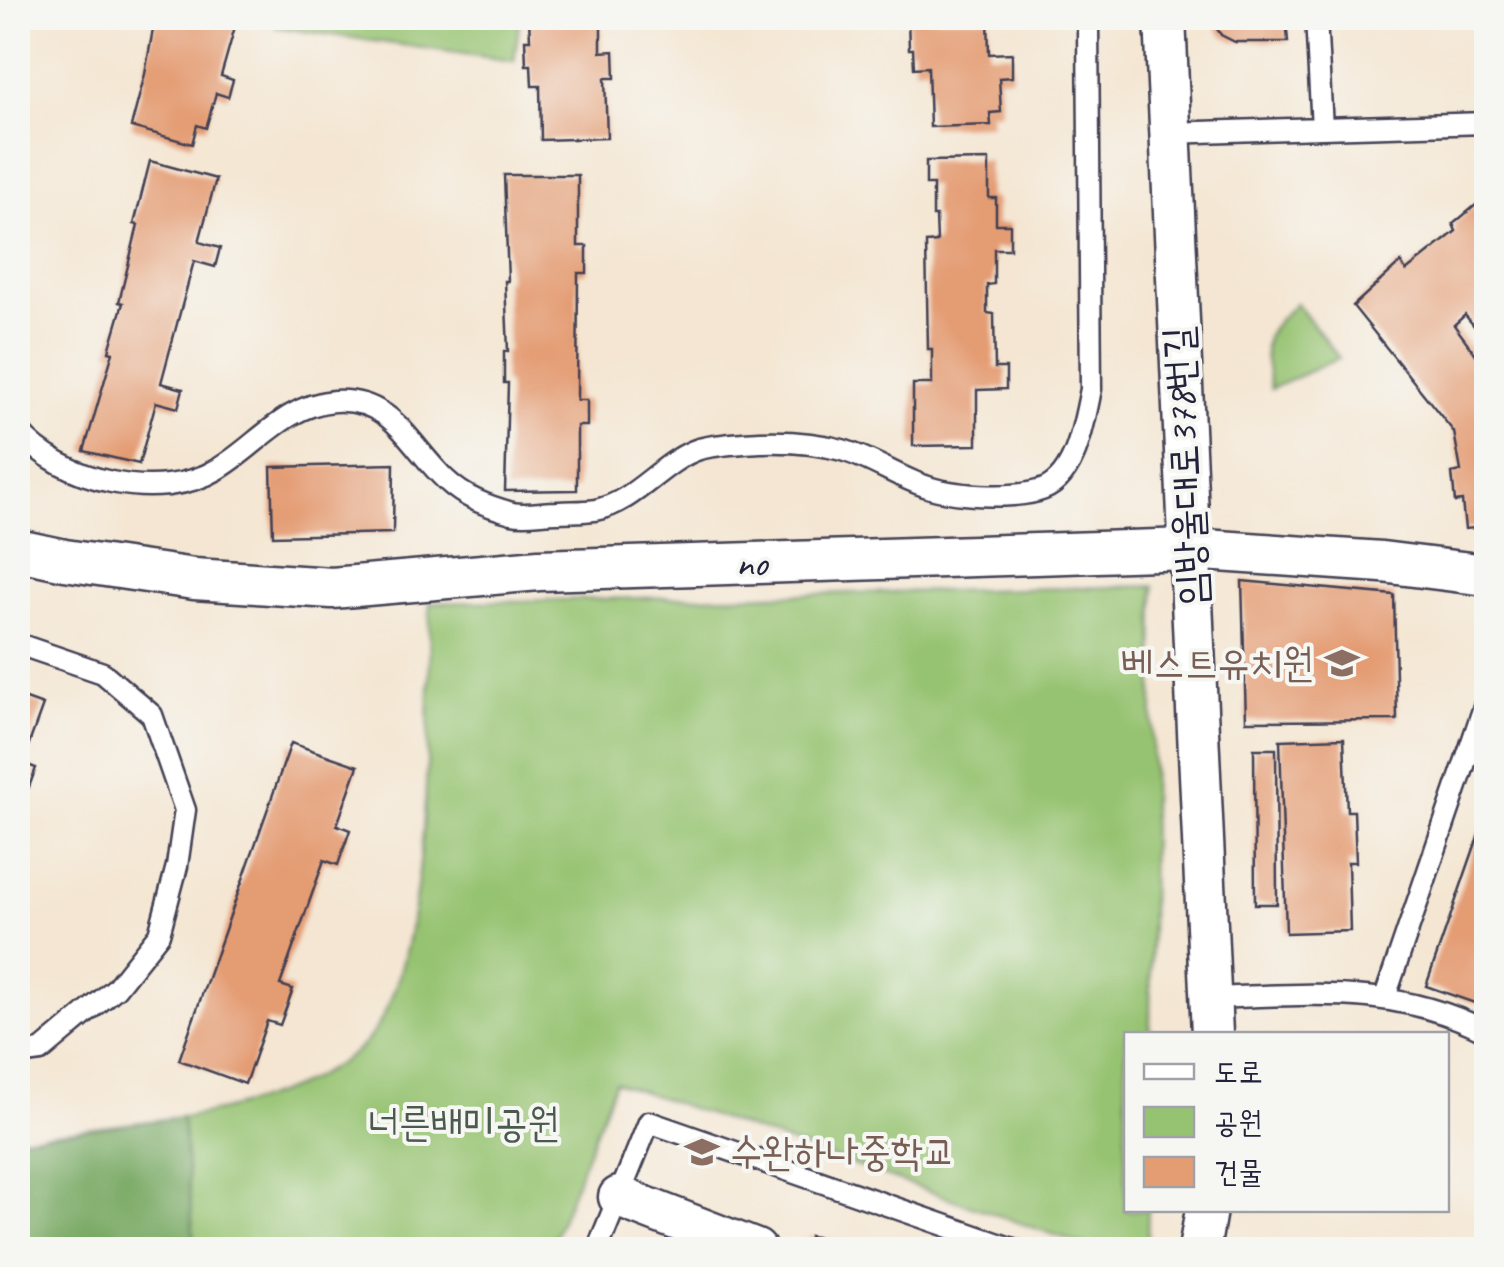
<svg xmlns="http://www.w3.org/2000/svg" width="1504" height="1267" font-family="Caveat,'Poor Story',sans-serif">
<style>
.green{fill:#96c371;stroke:#5c7256;stroke-width:2.5}
.forest{fill:#78a963;stroke:#4d664f;stroke-width:2.5}
.building{fill:#e49c73}
.lines{fill:none;stroke-linecap:round;stroke-linejoin:round}
.lane-casing{stroke:#423f52;stroke-width:25}
.street-casing{stroke:#423f52;stroke-width:45}
.lane{stroke:#fff;stroke-width:20}
.street{stroke:#fff;stroke-width:40}
.labels{text-anchor:middle;dominant-baseline:central;stroke-width:8;stroke-linejoin:round;paint-order:stroke}
.street-label{font-size:40px;fill:#22223b;stroke:#f6f6f2}
.education-label{font-size:40px;fill:#785e54;stroke:#f6f6f2;text-anchor:end}
.park-label{font-size:40px;fill:#4b5a4e;stroke:#f6f6f2}
</style>
<rect width="100%" height="100%" fill="#f6f6f2"/>
<filter id="ink" filterUnits="userSpaceOnUse"><feTurbulence type="fractalNoise" baseFrequency=".01" numOctaves="2"/><feDisplacementMap in="SourceGraphic" scale="20" xChannelSelector="R" yChannelSelector="G"/><feConvolveMatrix kernelMatrix="1 2 1 2 8 2 1 2 1" color-interpolation-filters="sRGB"/></filter>
<filter id="wash" filterUnits="userSpaceOnUse"><feTurbulence type="fractalNoise" baseFrequency=".0048" numOctaves="4" result="noise"/><feDisplacementMap in="SourceGraphic" scale="40" xChannelSelector="R" yChannelSelector="G"/><feGaussianBlur stdDeviation="2.25" result="paint"/><feColorMatrix in="noise" values="0 0 0 0 0 0 0 0 0 0 0 0 0 0 0 0 0 1.4 0 .05"/><feComposite in="paint" operator="in"/></filter>
<g filter="url(#wash)">
<rect width="100%" height="100%" fill="#f4e6d2"/>
<g class="green">
<path d="M277,18H520L514,61L276,27Z"/>
<path d="M702,18H821L815,28L702,27Z"/>
<path d="M1296,303L1339,358L1271,389C1262,339 1258,340 1296,303Z"/>
<path d="M1154,586L1150,1034H1126V1210H1148L1147,1249H1095L615,1082L554,1238L580,1249H18V1138C127,1124 262,1122 354,1053C436,993 428,701 430,603Z"/>
</g>
<path class="forest" d="M182,1117L195,1249H18V1138Z"/>
<g id="blocks">
<g class="building">
<path d="M155,18H223L236,23L221,76L233,80L228,97L216,93L206,128L197,125L192,144L131,127L145,74Z"/>
<path d="M529,18H601V52L614,51L615,78H605L607,138L541,140L540,86H532L531,65H526L525,40H530Z"/>
<path d="M908,18H988L989,54L1012,53V77L999,78L1001,112L990,113L991,125L930,127L928,67L914,68L913,49H909Z"/>
<path d="M1210,18H1286L1288,42H1235L1221,35Z"/>
<path d="M989,160V198H996V224H1010V249H994V284L987,285V313L994,314L995,368H1006V389L977,390V445L913,446V384H932V349H928L926,243L937,242L936,216H933V185H926V161Z"/>
<path d="M150,161L216,179L199,242L220,248L215,267L194,261L161,383L183,389L178,408L156,402L139,464L84,451L113,352L109,351L123,303L119,302L138,225L134,224Z"/>
<path d="M504,175H578V246H587V273H578L577,400H587V426H577V490L505,491L508,383H504V351H508L505,281H508Z"/>
<path d="M1477,204L1484,212L1486,210V315L1474,326L1465,315L1454,325L1486,368V527L1465,529L1462,501L1455,502L1452,473L1461,471L1454,432L1353,306L1401,262L1406,271L1456,231L1453,224Z"/>
<path d="M394,464L393,533L273,536L271,467Z"/>
<path d="M1242,581L1394,595L1397,720L1246,721Z"/>
<path d="M18,696L43,705L22,763L36,768L23,803L18,801Z"/>
<path d="M1344,738L1347,811H1354L1356,862H1348L1350,931L1286,933L1280,740Z"/>
<path d="M291,743L358,766L337,825L350,830L338,865L324,860L280,985L293,989L280,1025L267,1021L245,1084L179,1060Z"/>
<path d="M1254,749H1276L1277,904H1255Z"/>
<path d="M1486,814V1007L1426,986Z"/>
<path d="M809,1236L872,1245L871,1250H807Z"/>
</g>
</g>
</g>
<g filter="url(#ink)">
<use href="#blocks" fill-opacity="0" stroke="#423f52" stroke-width="2.5"/>
<g class="lines">
<g class="lane-casing">
<g id="lane">
<path d="M1322,128L1486,123"/>
<path d="M1169,133L1322,128L1316,18"/>
<path d="M18,430C60,482 160,504 218,469C257,446 285,405 334,401C392,397 409,445 446,480C465,498 487,506 512,513C526,516 543,512 557,512C570,511 583,512 595,510C635,503 662,461 699,449C717,444 741,443 760,442C787,441 816,443 842,450C871,458 897,477 925,486C953,496 1009,499 1038,491C1076,482 1084,422 1091,389L1088,25"/>
<path d="M18,644L103,673L152,715L185,810L177,866L159,934L116,988L41,1051L18,1054"/>
<path d="M1385,997L1486,701"/>
<path d="M1210,998C1311,995 1392,984 1486,1031"/>
<path d="M597,1250L649,1122L1016,1250"/>
</g>
</g>
<g class="street-casing">
<g id="street">
<path d="M1165,18L1212,1034"/>
<path d="M18,550L65,560L194,579L332,588L539,570L1189,549L1382,562L1486,575"/>
<path d="M619,1197L756,1250"/>
<path d="M1199,1250L1206,1210"/>
</g>
</g>
<use href="#lane" class="lane"/>
<use href="#street" class="street"/>
</g>
</g>
<defs>
<g id="school-bare" transform="scale(2.7)"><path d="M0-5L7-2L0 1L-7-2ZM-4 1L0 2.5L4 1V4Q0 6-4 4Z" fill="#8d6e63" stroke="#f6f6f2" stroke-width="2.5" paint-order="stroke"/></g>
</defs>
<g fill-rule="evenodd">
<use href="#school-bare" x="1342" y="663"/>
<use href="#school-bare" x="702" y="1152"/>
</g>
<g class="labels">
<g class="street-label">
<text transform="translate(1185 466) rotate(-93)">임방울대로378번길</text>
<text transform="translate(751 563) rotate(-2)">no</text>
</g>
<g class="education-label">
<text x="1314" y="663">베스트유치원</text>
<text x="730" y="1152" text-anchor="start">수완하나중학교</text>
</g>
<g class="park-label">
<text x="463" y="1123">너른배미공원</text>
</g>
</g>
<rect width="1504" height="1267" fill="none" stroke="#f6f6f2" stroke-width="60"/>
<rect x="1124" y="1032" width="325" height="180" fill="#f6f6f2" stroke="#a1a1a9" stroke-width="2.5"/>
<rect x="1144" y="1064" width="50" height="15" fill="#ffffff" stroke="#a1a1a9" stroke-width="2.5"/>
<text x="1214" y="1082" font-size="30" fill="#22223b">도로</text>
<rect x="1144" y="1107" width="50" height="30" fill="#96c371" stroke="#a1a1a9" stroke-width="2.5"/>
<text x="1214" y="1132" font-size="30" fill="#22223b">공원</text>
<rect x="1144" y="1157" width="50" height="30" fill="#e49c73" stroke="#a1a1a9" stroke-width="2.5"/>
<text x="1214" y="1182" font-size="30" fill="#22223b">건물</text>
</svg>
